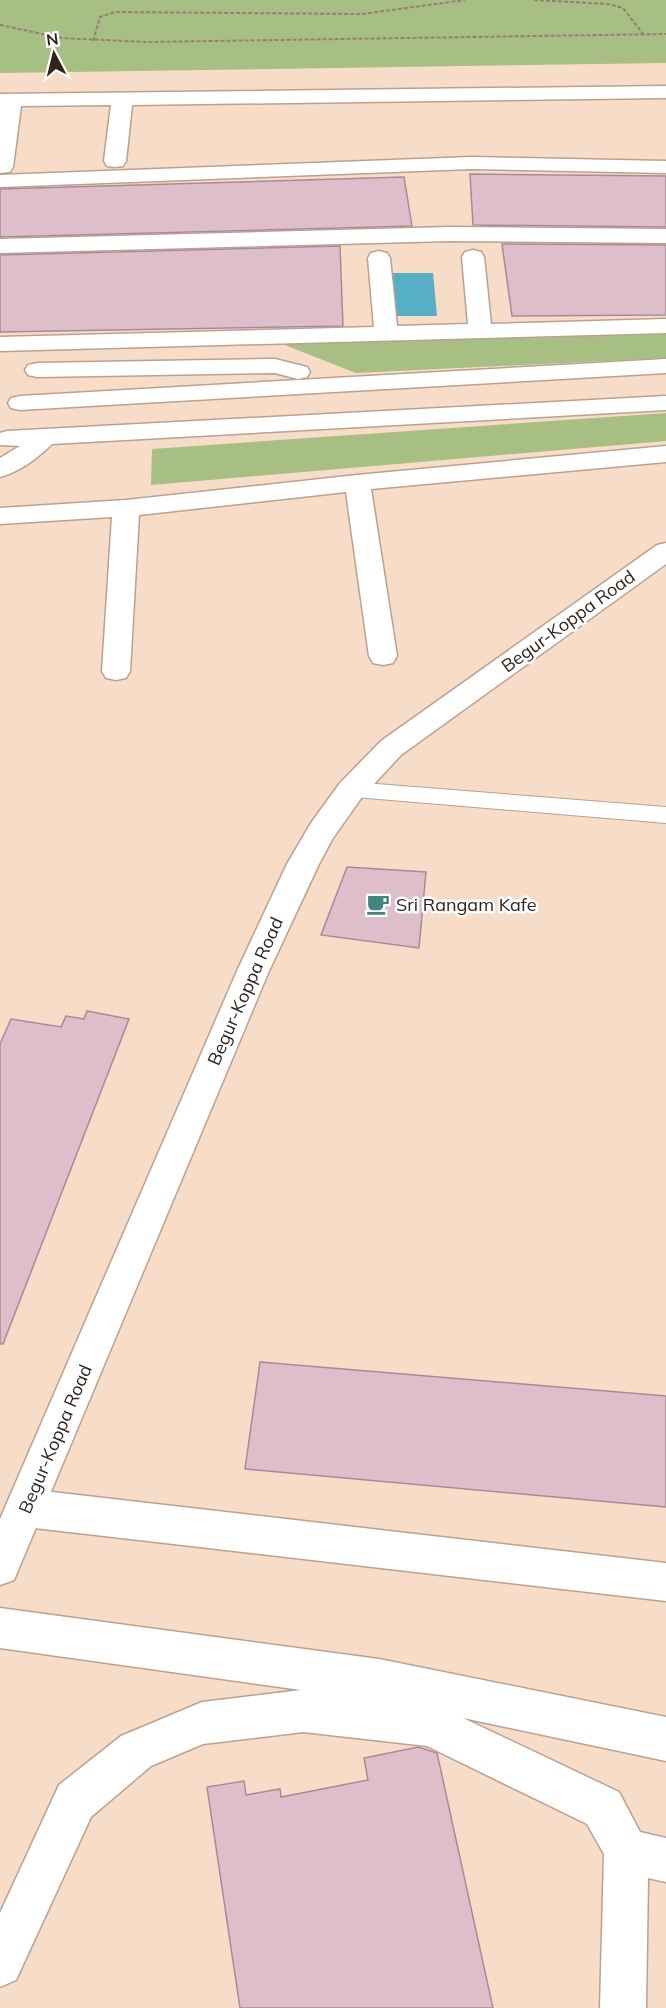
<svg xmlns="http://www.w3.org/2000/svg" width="666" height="2008" font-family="Mulish,sans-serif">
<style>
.green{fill:#a8bf84}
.water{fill:#57afc6}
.building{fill:#debecb;stroke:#a88a96;stroke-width:1.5}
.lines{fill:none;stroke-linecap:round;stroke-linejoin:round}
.lane-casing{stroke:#bba18f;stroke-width:2}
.street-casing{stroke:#bba18f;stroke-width:3}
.secondary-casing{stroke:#bba18f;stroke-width:3}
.path{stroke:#938072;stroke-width:2;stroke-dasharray:4 2;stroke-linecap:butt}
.lane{fill:#fff;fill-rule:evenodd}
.street{fill:#fff;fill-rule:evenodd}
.secondary{fill:#fff;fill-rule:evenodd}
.labels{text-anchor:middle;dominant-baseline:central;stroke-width:5;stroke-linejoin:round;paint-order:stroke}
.street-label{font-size:18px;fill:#2f241d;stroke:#fff}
.poi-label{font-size:18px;fill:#2f241d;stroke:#fff;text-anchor:start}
</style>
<rect width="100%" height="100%" fill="#f7dcc8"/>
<g class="green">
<path d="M0,0H666V63L0,73Z"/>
<path d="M666,334V358L356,373L282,344Z"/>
<path d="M666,413V441L151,485L152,449Z"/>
</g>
<path class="water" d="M385,273H433L437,316H388Z"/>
<g class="building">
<path d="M470,174L666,176V227L473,225Z"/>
<path d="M404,177L412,226L0,237V189Z"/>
<path d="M502,244L666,245V315L512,316Z"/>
<path d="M340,246L343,326L0,332V255Z"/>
<path d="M347,867L426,872L419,948L321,935Z"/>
<path d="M87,1011L129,1019L3,1344H0V1044L11,1019L61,1027L66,1016L84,1019Z"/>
<path d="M260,1362L666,1396V1507L245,1469Z"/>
<path d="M418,1747L437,1753L493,2008H240L207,1787L244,1781L246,1795L280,1789L281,1797L368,1780L364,1758Z"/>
</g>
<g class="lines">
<g class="lane-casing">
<path id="lane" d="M351,782L666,807V823L343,796L339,790L343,784Z"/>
</g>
<g class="street-casing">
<g id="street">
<path d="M666,86V98L132,105L126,161L123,166L115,167L107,166L104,161L111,105L21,106L13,167L10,172L0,173V94Z"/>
<path d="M471,157L666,161V173L471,169L0,187V175Z"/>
<path d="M449,227L666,229V243L449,241L0,253V239Z"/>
<path d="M473,250L481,252L484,257L491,324L666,319V333L0,351V337L374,327L368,258L371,253L379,251L387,253L390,258L397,326L468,324L462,257L465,252Z"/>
<path d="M275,359L307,367L310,372L307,377L298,379L275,373L37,377L28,375L25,370L28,365L37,363Z"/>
<path d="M666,359V373L20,410L11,408L8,403L11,398L20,396Z"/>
<path d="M666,396V410L52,444C38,458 19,472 0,477V458L20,446L0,445V433L7,431Z"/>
<path d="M666,446V462L371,489L397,656L393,663L383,665L373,663L369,656L346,492L139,515L130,671L126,678L116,680L106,678L102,671L112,517L0,524V508L126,500L357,475Z"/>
<path d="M26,1489L666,1563V1601L26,1527L12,1521L6,1508L12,1495Z"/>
<path d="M0,1608L379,1659L666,1717V1761L463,1718L619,1792L640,1832L666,1838V1882L648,1878L646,2008H600L604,1854L587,1824L427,1746L303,1732L203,1744L151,1766L91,1817L16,1980L0,1987V1913L59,1785L121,1736L202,1702L301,1690L0,1648Z"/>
</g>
</g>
<g class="secondary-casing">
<path id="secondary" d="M666,543V564L401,755L362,797L333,838L319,864L269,971L14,1580L0,1585V1519L237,971L287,864L311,823L340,783L381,741L657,545Z"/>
</g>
<g class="path">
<path d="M534,0L608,4L623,8L644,35"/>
<path d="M0,25L61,38L147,42L666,34"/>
<path d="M93,41L100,17L115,12L362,14L465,0"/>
</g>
<use href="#lane" class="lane"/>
<use href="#street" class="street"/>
<use href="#secondary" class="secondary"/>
</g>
<defs>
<g id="cafe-bare" transform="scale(1.8)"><path d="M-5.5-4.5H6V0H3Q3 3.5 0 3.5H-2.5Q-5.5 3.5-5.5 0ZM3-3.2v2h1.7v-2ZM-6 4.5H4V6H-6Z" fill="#408782" stroke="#fff" stroke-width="2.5" paint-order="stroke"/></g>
</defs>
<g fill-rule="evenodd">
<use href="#cafe-bare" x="378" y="904"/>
</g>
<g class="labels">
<g class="street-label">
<text transform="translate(568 621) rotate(-36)">Begur-Koppa Road</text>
<text transform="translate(245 991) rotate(-66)">Begur-Koppa Road</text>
<text transform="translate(55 1439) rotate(-67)">Begur-Koppa Road</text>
</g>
<g class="poi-label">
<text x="396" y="904">Sri Rangam Kafe</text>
</g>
</g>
<g transform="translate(54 54) rotate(353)" stroke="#ffffff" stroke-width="4.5" paint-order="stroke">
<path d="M0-4.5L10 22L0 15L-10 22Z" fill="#2f241d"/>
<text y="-9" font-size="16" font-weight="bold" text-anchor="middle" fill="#2f241d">N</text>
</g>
</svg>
